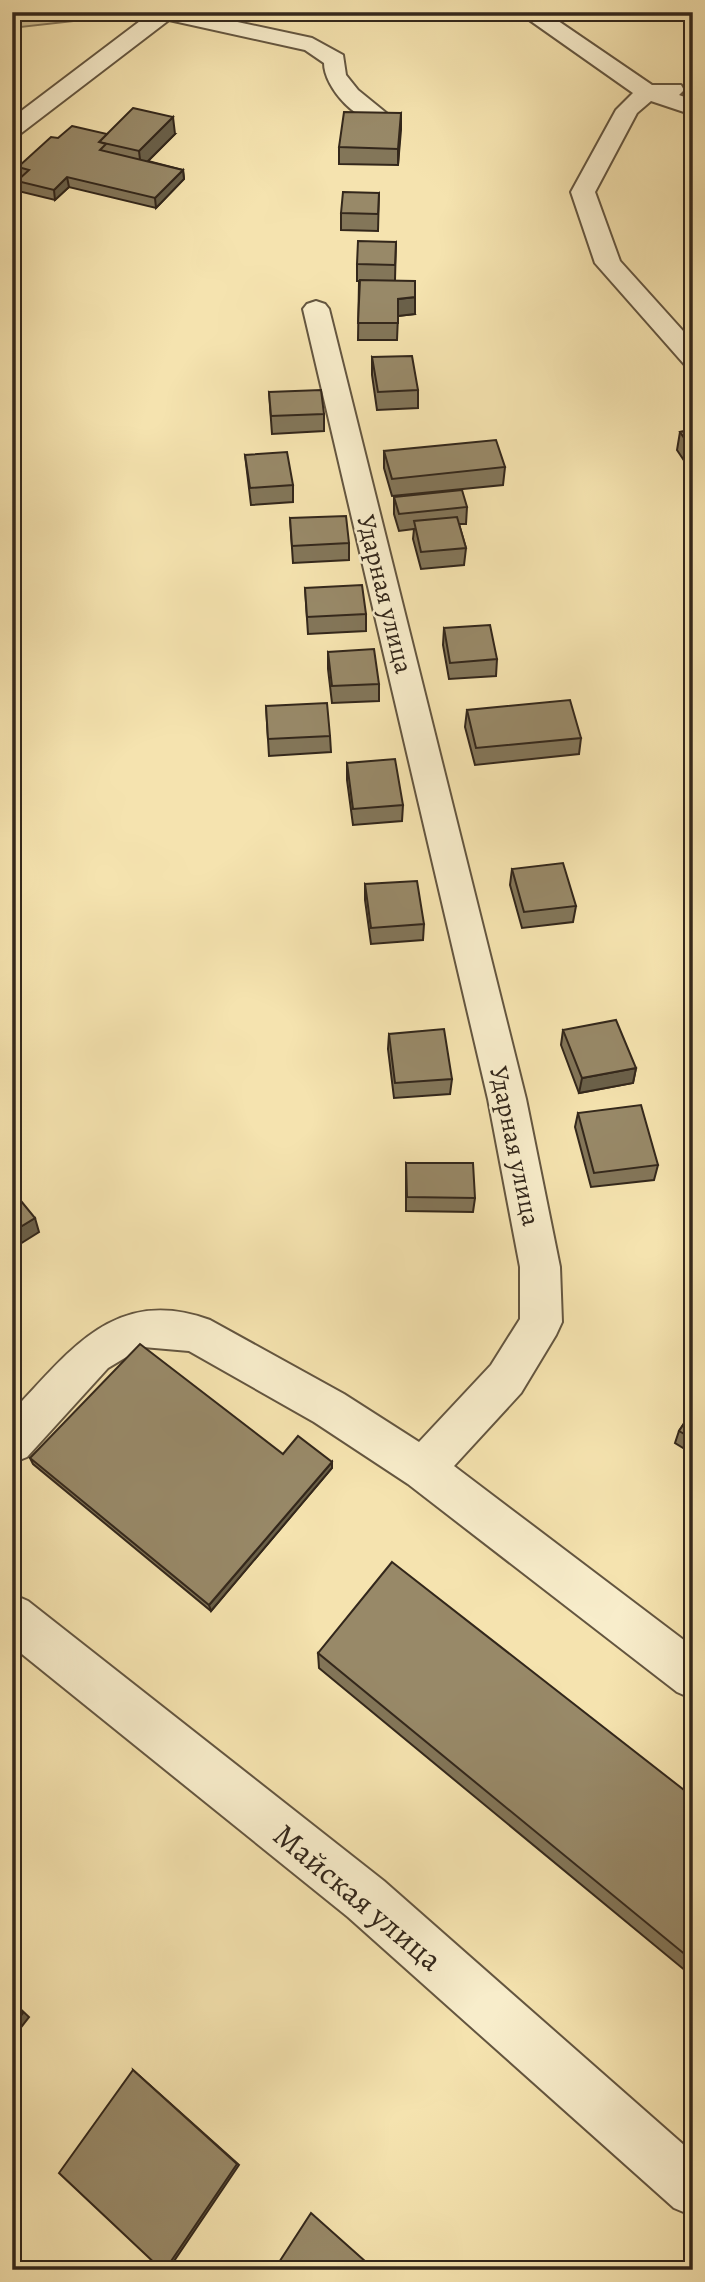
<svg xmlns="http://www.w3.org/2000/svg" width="705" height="2282" font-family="Alegreya,serif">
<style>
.green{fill:#d4c396;stroke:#847558;stroke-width:2}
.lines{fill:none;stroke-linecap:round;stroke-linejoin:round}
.minor-casing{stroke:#645640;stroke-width:4}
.minor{fill:#f8edcb;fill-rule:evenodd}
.wall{fill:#837659;stroke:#33271b;stroke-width:2}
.shaded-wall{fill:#6a6049;stroke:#33271b;stroke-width:2}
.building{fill:#988968;stroke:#33271b;stroke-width:2}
.labels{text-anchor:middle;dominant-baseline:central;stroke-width:5;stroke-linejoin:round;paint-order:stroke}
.street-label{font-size:26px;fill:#33271b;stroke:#f8edcb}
.near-street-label{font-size:32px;fill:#33271b;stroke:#f8edcb}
</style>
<rect width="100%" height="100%" fill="#f5e3af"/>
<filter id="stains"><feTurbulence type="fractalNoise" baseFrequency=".00286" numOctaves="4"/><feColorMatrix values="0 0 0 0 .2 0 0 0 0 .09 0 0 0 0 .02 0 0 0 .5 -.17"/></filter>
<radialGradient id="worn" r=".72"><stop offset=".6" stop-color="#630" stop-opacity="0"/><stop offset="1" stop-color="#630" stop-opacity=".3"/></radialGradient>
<path class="green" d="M12,12H114L109,17L12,28Z"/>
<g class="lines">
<g class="minor-casing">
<g id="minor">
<path d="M152,12H191L312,38L343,55L346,75L358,90L390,116L387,121C360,128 324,88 324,63L305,50L169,20L20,134L12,136V118Z"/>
<path d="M518,12H545L652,85H681L684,90L679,95L693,100V115L651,101L637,113L595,192L620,261L693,342V366L684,364L595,263L571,192L616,110L633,93Z"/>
<path d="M316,301L325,304L329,309L526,1099L560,1267L562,1322L556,1335L521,1393L454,1466L693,1647V1699L677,1692L408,1484L314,1422L189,1351L143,1347L108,1368L27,1457L12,1463V1412C70,1351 115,1285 210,1320L344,1394L419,1442L491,1365L520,1319V1267L488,1099L303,309L307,304Z"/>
<path d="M12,1594L28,1601L384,1881L693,2153V2216L674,2208L348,1917L12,1646Z"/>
</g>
</g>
<use href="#minor" class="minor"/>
</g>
<g class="wall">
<path d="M598,12H630L604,18Z"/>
<path d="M401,113L398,165L339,164V147Z"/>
<path d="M107,134H175L148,161L183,170L184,179L156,208L69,187L55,200L18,191L17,181L21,177H20L18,167L58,138Z"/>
<path d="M379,193L378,231L341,230V213Z"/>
<path d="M396,242L395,280L415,314L398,316L397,340H358L359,281H357V264Z"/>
<path d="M372,357L418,390V408L377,410L372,375Z"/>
<path d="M269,392L324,414V431L272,434Z"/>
<path d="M693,430V474L677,450L680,432Z"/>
<path d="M384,451L505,467L503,485L392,496L384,468Z"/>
<path d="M245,455L293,485V502L251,505Z"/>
<path d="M394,497L467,507L466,524H459L466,548L464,565L421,569L413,539L414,529L399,531L394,514Z"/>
<path d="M290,518L349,543V560L293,563Z"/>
<path d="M305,588L366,614V631L308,634Z"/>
<path d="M444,628L497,659L496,676L449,679L443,645Z"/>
<path d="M328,652L379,684V701L332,703L328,669Z"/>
<path d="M266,706L330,736L331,752L269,756Z"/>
<path d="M467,710L581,738L579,754L475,765L465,727Z"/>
<path d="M347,763L403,805L402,821L353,825L347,780Z"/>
<path d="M512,869L576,906L573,922L522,928L510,885Z"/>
<path d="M365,884L424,924L423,940L371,944L365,900Z"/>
<path d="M563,1030L636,1068L633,1083L579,1093L561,1045Z"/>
<path d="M389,1034L452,1079L450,1094L394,1098L388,1049Z"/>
<path d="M578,1113L658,1165L654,1180L591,1187L575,1127Z"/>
<path d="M406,1163L475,1198L473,1212L406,1211Z"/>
<path d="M693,1410V1454L675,1443L679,1431Z"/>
<path d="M283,1454L332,1462V1468L211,1611L33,1464L30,1458Z"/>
<path d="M318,1653L693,1797V1977L319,1668Z"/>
</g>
<g class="shaded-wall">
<path d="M604,12H630L604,18Z"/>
<path d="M401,113V130L398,165V149Z"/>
<path d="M173,117L175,134L141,168L139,151Z"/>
<path d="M183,170L184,179L156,208L155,198Z"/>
<path d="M67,177L69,187L55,200L54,190Z"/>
<path d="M415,297V314L398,316V299Z"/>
<path d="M636,1068L633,1083L579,1093L582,1078Z"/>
<path d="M35,1218L39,1232L12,1249V1232Z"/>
<path d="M332,1462V1468L211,1611L209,1605Z"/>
<path d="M12,2001L29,2017L12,2039Z"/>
<path d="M133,2070L239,2165L168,2270H165Z"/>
</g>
<g class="building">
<path d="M133,108L173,117L139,151L99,142Z"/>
<path d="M344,112L401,113L398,149L339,147Z"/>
<path d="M72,126L107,134L99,142L106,144L100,150L183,170L155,198L67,177L54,190L17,181L29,170L18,167L51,137L58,138Z"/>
<path d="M343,192L379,193L378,214L341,213Z"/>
<path d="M358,241L396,242L395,265L357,264Z"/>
<path d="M360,280L415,281V297L398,299V323H358Z"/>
<path d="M412,356L418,390L378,392L372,357Z"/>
<path d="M321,390L324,414L271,416L269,392Z"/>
<path d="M693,430V451L680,432Z"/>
<path d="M496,440L505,467L392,479L384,451Z"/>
<path d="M287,452L293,485L250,488L245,455Z"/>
<path d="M462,490L467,507L399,514L394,497Z"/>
<path d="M346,516L349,543L292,546L290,518Z"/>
<path d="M457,517L466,548L421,552L414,521Z"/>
<path d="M362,585L366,614L307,617L305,588Z"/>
<path d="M490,625L497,659L450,663L444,628Z"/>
<path d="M374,649L379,684L332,686L328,652Z"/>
<path d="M570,700L581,738L476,748L467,710Z"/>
<path d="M327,703L330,736L268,739L266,706Z"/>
<path d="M395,759L403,805L353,809L347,763Z"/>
<path d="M563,863L576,906L524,912L512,869Z"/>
<path d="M417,881L424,924L371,928L365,884Z"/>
<path d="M616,1020L636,1068L582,1078L563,1030Z"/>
<path d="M444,1029L452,1079L395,1083L389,1034Z"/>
<path d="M641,1105L658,1165L594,1173L578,1113Z"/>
<path d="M406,1163H473L475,1198L407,1197Z"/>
<path d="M12,1190L35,1218L12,1232Z"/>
<path d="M140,1344L283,1454L298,1436L332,1462L209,1605L30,1458Z"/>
<path d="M693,1410V1439L679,1431Z"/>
<path d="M392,1562L693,1797V1961L318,1653Z"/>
<path d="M12,2003L23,2013L12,2028Z"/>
<path d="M133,2070L237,2164L165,2270H162L59,2173Z"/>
<path d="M311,2213L375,2270H274Z"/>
</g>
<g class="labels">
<g class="street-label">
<text transform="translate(385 594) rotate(76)">Ударная улица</text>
<text transform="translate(515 1146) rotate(78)">Ударная улица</text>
</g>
<g class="near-street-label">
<text transform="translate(358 1897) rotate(40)">Майская улица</text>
</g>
</g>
<rect width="705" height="2282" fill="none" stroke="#f5e3af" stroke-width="42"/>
<rect x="14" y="14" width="677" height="2254" fill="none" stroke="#33271b" stroke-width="3.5"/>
<rect x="21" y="21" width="663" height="2240" fill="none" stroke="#33271b" stroke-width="2"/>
<rect width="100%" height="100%" filter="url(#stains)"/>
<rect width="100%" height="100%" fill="url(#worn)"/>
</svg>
